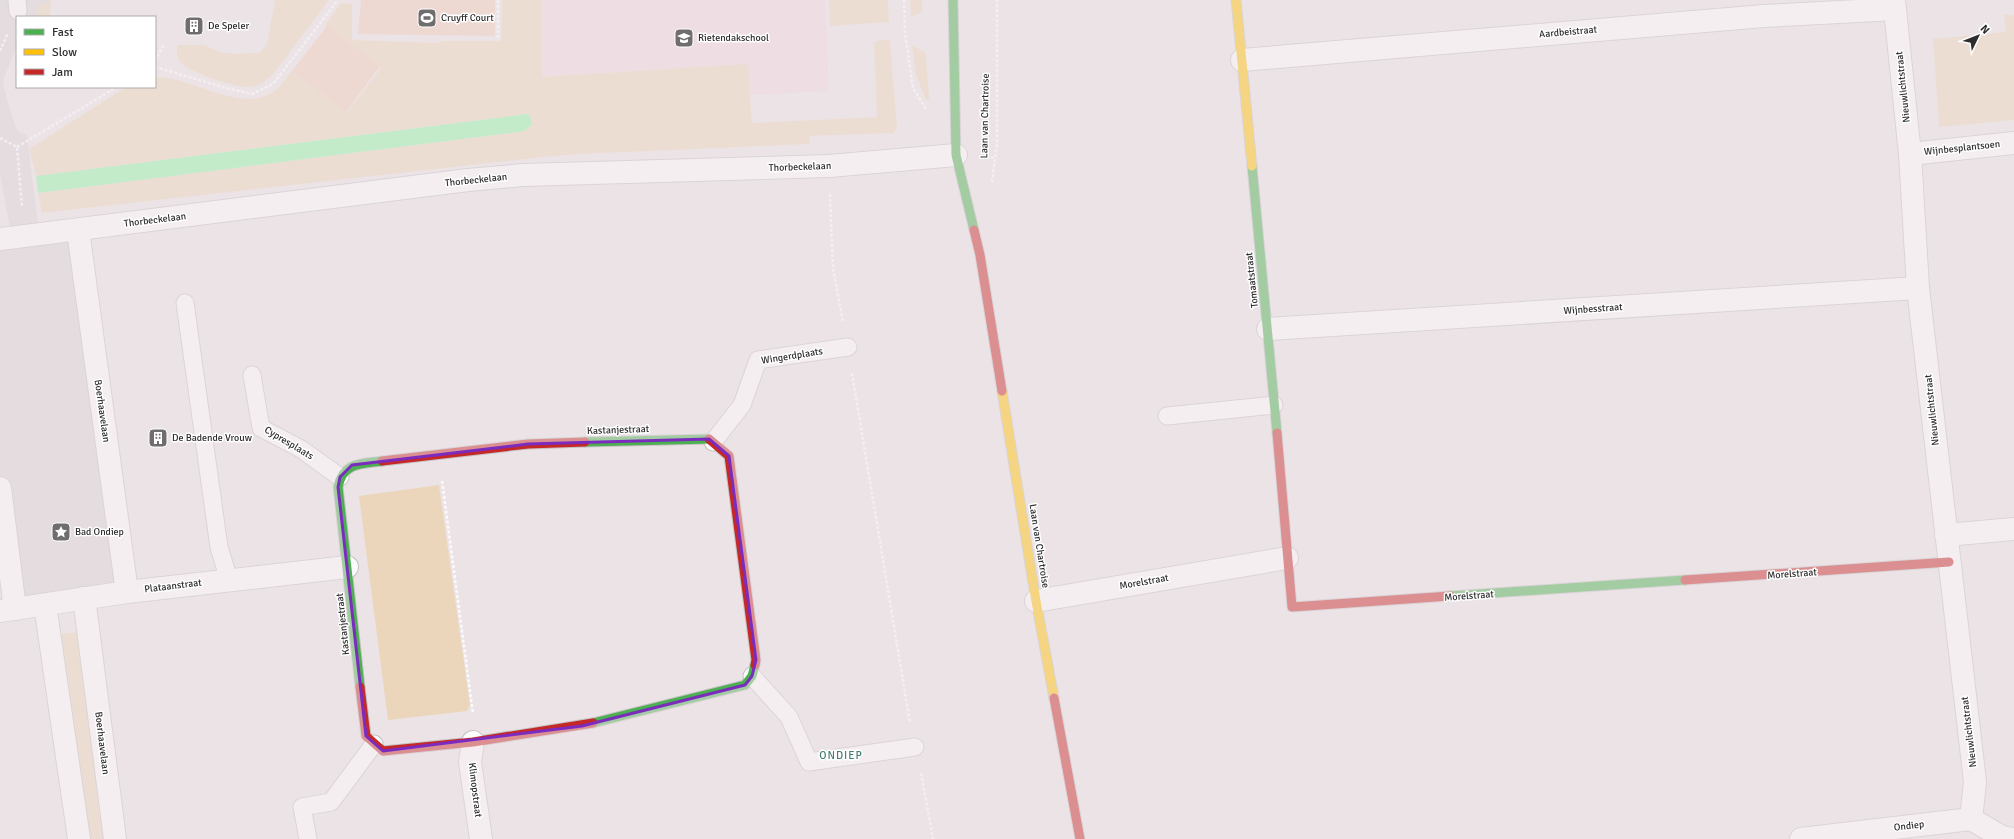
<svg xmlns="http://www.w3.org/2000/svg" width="2014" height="839" font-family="Signika,sans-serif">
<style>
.education{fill:#efd7e0}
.green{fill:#ebd6bb}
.pitch{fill:#f0cbb8}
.plaza{fill:#dad2d5}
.water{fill:#91f3a7}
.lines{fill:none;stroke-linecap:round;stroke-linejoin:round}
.lane-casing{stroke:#c3c2c3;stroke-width:19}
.street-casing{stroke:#c3c2c3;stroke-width:24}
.fast-casing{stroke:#c3c2c3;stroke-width:11}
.slow-casing{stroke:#c3c2c3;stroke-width:11}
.jam-casing{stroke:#c3c2c3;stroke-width:11}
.path{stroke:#fcfbfb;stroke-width:2.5;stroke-dasharray:3 2;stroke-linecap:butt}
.lane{stroke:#fcfbfb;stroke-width:17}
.street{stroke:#fcfbfb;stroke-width:22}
.fast{stroke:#4caf50;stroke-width:9}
.slow{stroke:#ffc107;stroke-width:9}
.jam{stroke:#c62828;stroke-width:9}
.marked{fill:none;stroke:#7b2cbf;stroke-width:3;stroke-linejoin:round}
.labels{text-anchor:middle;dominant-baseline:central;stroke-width:3;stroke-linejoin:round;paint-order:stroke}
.poi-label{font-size:10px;fill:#2d2d2d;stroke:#fff;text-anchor:start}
.street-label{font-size:10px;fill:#2d2d2d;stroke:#fff}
.neighbourhood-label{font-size:11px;letter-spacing:1px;fill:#457d72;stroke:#fff}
</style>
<rect width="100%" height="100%" fill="#ece3e7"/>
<path class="education" d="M540,0H825L829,91L542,106Z"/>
<g class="green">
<path d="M275,0H329L274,73C268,79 259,87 250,87C235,88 187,73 179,60C176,56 177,50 177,45H204L220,52L234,54L259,53L267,45Z"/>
<path d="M502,0H542V77L748,64L752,123L877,117L874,42L890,39L897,128L893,133L809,136L810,144L579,154L543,157L42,213L38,193L525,131L530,116L527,114L36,176L29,149L126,87H155V77C194,76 244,118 278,88C283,83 287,77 292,71L347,112L381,68L325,25L341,3L352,4V40L440,43L441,41H501Z"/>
<path d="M829,0H888L889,22L830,26Z"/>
<path d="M910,0H922V12L911,17Z"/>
<path d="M51,1L50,17H34L41,5Z"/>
<path d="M2004,15H2014V120L1939,127L1933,39L2006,32Z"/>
<path d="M912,45L926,53L929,97V100H926L916,75Z"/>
<path d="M439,485L470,705L467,711L388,720L359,496Z"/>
<path d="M80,632L107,839H87L61,634Z"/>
</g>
<g class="pitch">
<path d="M361,0H495V36L358,34Z"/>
<path d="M327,26L380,66L346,112L292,71Z"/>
</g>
<path class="plaza" d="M0,0H53L41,5L34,17H17V46L5,75L3,84L8,103L17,130L21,133L27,135L39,234L78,230L127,592L15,609L0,488V239L12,238L0,175Z"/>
<path class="water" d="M527,114L530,116L532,124L525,131L38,193L36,176Z"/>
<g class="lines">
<g class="lane-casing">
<g id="lane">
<path d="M17,0L18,11"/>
<path d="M185,303L219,547L229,580"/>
<path d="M252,375L261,428L301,449L340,477"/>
<path d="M1167,416L1274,405"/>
<path d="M713,442L742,405L758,360L848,347"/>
<path d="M752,676L789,717L809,762L915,747"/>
<path d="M308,839L302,807L331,802L374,744"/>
</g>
</g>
<g class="street-casing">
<g id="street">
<path d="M1894,0L1910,154L1918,288L1975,782L1971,819"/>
<path d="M1242,60L1764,16L1895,9"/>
<path d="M1910,154L2014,143"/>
<path d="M78,230L127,592"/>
<path d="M0,239L468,180L523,175L829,166L956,155"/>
<path d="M1268,329L1918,288"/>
<path d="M0,488L15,609"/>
<path d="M1946,535L2014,529"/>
<path d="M84,598L115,839"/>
<path d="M1036,601L1287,558"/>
<path d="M45,605L79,839"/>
<path d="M0,611L127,592L347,567"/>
<path d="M473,742L470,762L481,839"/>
<path d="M1801,839L1971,819L2002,837L2013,839"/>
</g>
</g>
<g class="fast-casing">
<g id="fast">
<path d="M953,0L956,155L974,230"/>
<path d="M1252,166L1277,433"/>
<path d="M585,442L709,439"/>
<path d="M1450,596L1685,580"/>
<path d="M360,687L338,487C343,462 361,464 382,461"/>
<path d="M593,723L745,685L752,676L755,665"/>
</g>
</g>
<g class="slow-casing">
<g id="slow">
<path d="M1236,0L1252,166"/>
<path d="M1002,391L1036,601L1054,698"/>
</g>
</g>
<g class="jam-casing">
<g id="jam">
<path d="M974,230L980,255L1002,391"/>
<path d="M1277,433L1292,607L1450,596"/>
<path d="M709,439L729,456L756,660L755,665"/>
<path d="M382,461L528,444L585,442"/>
<path d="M1685,580L1949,562"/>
<path d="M360,687L366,736L383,751L473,742L593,723"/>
<path d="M1054,698L1080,839"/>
</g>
</g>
<g class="path">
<path d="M904,0L905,33L913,88L926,109"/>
<path d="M498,38V0"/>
<path d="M0,51L8,33"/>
<path d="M155,61L164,44"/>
<path d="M155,67L226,88L252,94L273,84L338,0"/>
<path d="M0,138L17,147L22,207"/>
<path d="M17,147L117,87"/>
<path d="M986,157L996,158"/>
<path d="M992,182L997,145V0"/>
<path d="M830,194L833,268L843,322"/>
<path d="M852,373L910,723"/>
<path d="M442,481L473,714"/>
<path d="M921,773L933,839"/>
</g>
<use href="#lane" class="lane"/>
<use href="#street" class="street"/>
<use href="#fast" class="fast"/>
<use href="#slow" class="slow"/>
<use href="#jam" class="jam"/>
</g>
<path d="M0 0H2014V839H0ZM709,439L729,456L756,660L752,676L745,685L582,726L383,751L366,736L338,487L340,477L352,465L528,444Z" fill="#ece3e7" fill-opacity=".55" fill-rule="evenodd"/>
<path class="marked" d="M709,439L729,456L756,660L752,676L745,685L582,726L383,751L366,736L338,487L340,477L352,465L528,444Z"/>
<defs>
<g id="stadium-square" transform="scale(1)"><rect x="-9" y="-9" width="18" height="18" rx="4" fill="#706d6e" stroke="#fff"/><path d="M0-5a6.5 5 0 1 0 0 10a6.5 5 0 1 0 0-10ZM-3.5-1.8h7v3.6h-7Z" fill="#fff"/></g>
<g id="building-square" transform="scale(1)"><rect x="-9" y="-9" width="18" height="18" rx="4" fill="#706d6e" stroke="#fff"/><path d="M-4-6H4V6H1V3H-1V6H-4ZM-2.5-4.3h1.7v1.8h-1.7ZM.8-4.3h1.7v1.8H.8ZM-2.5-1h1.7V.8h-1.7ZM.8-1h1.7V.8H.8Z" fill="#fff"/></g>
<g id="school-square" transform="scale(1)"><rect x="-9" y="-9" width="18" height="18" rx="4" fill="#706d6e" stroke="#fff"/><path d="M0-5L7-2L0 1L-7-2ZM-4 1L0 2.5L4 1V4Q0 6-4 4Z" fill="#fff"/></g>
<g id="sight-square" transform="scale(1)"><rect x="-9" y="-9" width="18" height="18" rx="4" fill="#706d6e" stroke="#fff"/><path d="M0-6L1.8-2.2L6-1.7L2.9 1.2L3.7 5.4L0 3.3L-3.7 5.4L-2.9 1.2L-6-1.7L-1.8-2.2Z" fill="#fff"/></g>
</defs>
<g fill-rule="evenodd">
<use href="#stadium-square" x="427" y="18"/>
<use href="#building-square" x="194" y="26"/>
<use href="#school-square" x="684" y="38"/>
<use href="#building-square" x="158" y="438"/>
<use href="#sight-square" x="61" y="532"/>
</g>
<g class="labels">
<g class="poi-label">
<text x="441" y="18">Cruyff Court</text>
<text x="208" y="26">De Speler</text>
<text x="698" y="38">Rietendakschool</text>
<text x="172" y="438">De Badende Vrouw</text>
<text x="75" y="532">Bad Ondiep</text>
</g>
<g class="street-label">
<text transform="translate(1568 32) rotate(-5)">Aardbeistraat</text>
<text transform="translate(1903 87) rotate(-96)">Nieuwlichtstraat</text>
<text transform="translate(985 116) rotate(-89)">Laan van Chartroise</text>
<text transform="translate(1962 148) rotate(-6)">Wijnbesplantsoen</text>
<text transform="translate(800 167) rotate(-2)">Thorbeckelaan</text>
<text transform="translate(476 180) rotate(-6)">Thorbeckelaan</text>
<text transform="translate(155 220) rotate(-7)">Thorbeckelaan</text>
<text transform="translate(1252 280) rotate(-96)">Tomaatstraat</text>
<text transform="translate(1593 309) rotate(-4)">Wijnbesstraat</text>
<text transform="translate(792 356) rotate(-9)">Wingerdplaats</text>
<text transform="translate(1932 410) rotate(-96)">Nieuwlichtstraat</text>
<text transform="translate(102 411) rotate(82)">Boerhaavelaan</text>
<text transform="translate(618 430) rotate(-2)">Kastanjestraat</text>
<text transform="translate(289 443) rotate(31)">Cypresplaats</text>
<text transform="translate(1039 546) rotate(81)">Laan van Chartroise</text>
<text transform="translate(1792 574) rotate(-4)">Morelstraat</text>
<text transform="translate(1144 582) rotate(-10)">Morelstraat</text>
<text transform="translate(173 586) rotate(-7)">Plataanstraat</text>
<text transform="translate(1469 596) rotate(-4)">Morelstraat</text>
<text transform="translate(343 624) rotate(-96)">Kastanjestraat</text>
<text transform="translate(1969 732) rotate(-97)">Nieuwlichtstraat</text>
<text transform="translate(102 743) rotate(83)">Boerhaavelaan</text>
<text transform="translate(475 790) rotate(83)">Klimopstraat</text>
<text transform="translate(1909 826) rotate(-7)">Ondiep</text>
</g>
<g class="neighbourhood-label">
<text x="841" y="755">ONDIEP</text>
</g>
</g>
<rect x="16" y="16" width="140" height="72" fill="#ffffff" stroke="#ababab"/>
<rect x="24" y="29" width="20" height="6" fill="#4caf50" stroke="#ababab"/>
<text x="52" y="36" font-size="12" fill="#2d2d2d">Fast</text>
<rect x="24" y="49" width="20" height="6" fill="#ffc107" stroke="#ababab"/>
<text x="52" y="56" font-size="12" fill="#2d2d2d">Slow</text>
<rect x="24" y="69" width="20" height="6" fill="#c62828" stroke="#ababab"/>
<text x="52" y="76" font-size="12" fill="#2d2d2d">Jam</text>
<g transform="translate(1978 36) rotate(47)" stroke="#ffffff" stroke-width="3" paint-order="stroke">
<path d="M0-3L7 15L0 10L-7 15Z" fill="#2d2d2d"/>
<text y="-6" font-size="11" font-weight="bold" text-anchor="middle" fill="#2d2d2d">N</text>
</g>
</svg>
